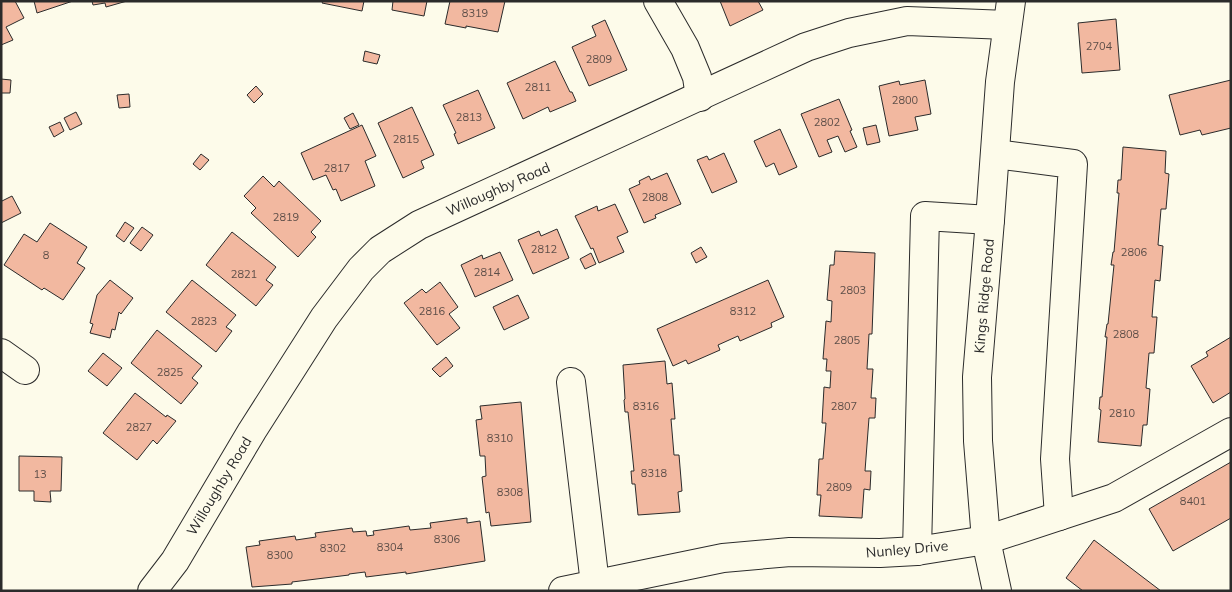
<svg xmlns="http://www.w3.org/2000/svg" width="1232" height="592" font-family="Mulish,sans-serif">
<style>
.building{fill:#f2b8a0;stroke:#2b2b2b}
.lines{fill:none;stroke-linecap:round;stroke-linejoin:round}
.minor-casing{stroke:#2b2b2b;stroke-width:30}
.minor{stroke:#fdfbea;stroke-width:28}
.labels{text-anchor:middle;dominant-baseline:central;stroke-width:4;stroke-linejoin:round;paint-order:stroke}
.number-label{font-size:11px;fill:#5d4e48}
.street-label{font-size:14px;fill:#2b2b2b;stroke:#fdfbea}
</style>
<rect width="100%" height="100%" fill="#fdfbea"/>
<g class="building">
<path d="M1,1H15L24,18L6,27L13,40L1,45Z"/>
<path d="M34,1H73L37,13Z"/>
<path d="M92,1H127L106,7L105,3L93,5Z"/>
<path d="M323,1H364L362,11L322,3Z"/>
<path d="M393,1H427L424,16L392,10Z"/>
<path d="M450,1H505L498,32L466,26V28L445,24Z"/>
<path d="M720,1H758L763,10L730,26Z"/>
<path d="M1116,19L1120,70L1082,73L1078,23Z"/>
<path d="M605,20L627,70L589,86L572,47L596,36L592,26Z"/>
<path d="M365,51L380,55L377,64L363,61Z"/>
<path d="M555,61L570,92H572L576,101L550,112L548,107L523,119L507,83Z"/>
<path d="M1,79L11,80L10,93H1Z"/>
<path d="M925,80L931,114L915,117L918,130L889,136L879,86L899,81L900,85Z"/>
<path d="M1231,80V128L1202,135L1200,130L1180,135L1169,95Z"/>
<path d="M256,86L263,94L254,103L247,95Z"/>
<path d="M478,90L495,128L458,144L454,134L456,133L443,105Z"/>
<path d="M129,94L130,107L119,108L117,95Z"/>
<path d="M839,99L852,130L850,131L857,147L845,152L838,136L827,140L832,152L819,157L801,114Z"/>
<path d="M412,107L434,155L421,161L424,168L403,178L378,123Z"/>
<path d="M76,112L82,124L70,130L64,118Z"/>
<path d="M353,113L359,125L350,129L344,118Z"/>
<path d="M60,122L64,131L54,137L49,127Z"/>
<path d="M362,125L376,156L365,161L375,186L341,201L336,189L333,190L326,175L313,180L301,153Z"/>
<path d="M876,125L880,142L867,145L863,128Z"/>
<path d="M780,129L797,167L779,175L774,163L766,167L754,141Z"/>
<path d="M1123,147L1166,151L1165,173L1169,174L1166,209H1161L1158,245L1163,246L1160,281L1155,280L1152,317H1157L1154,353H1149L1146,388L1150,389L1147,425H1143L1141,446L1098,442L1101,410L1099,409L1100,397H1102L1107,337H1105L1107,324H1108L1114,265H1111L1113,252H1114L1119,193H1117L1118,180H1121Z"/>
<path d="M724,153L737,182L712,193L697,160L707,156L709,160Z"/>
<path d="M201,154L209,160L200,170L193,164Z"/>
<path d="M667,173L681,204L655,215L656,218L644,223L629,189L640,184L639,181L649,176L651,180Z"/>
<path d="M263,176L274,187L279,181L321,221L311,232L316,237L298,257L251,213L256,208L244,196Z"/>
<path d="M12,196L21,213L1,223V199L2,201Z"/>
<path d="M615,204L628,232L617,237L624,252L599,263L593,248L591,249L575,216L597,206L598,211Z"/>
<path d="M125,222L134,228L124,242L116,236Z"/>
<path d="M50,223L87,247L77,263L85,268L63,300L44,288L42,290L4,265L24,234L37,242Z"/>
<path d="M142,227L153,235L141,251L130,243Z"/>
<path d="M557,229L569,258L533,274L518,240L539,231L541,236Z"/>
<path d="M232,232L276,267L266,280L273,285L256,306L206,265Z"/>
<path d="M701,247L707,257L696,263L691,253Z"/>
<path d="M835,251L875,253L872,334H869L867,369H873L871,398H876L875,418H869L865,471H871L870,490L864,489L862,518L819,516L821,495H817L819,459H823L826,423H822L824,387L830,388L831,371H826L827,359H823L826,321L831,322L832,301L827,300L830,265H834Z"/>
<path d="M500,252L513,280L475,297L461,265L482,255L483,259Z"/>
<path d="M591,253L596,264L585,269L580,259Z"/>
<path d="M110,280L133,298L121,314L119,312L115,330L112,329L110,338L90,333L93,324L90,323L97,295Z"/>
<path d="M192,280L236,315L226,327L232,331L216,352L166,312Z"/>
<path d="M768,280L784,317L771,323L772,327L740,341L738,336L718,345L720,350L688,364L686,360L673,366L657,329Z"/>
<path d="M440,282L458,307L449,314L460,328L437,345L404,303L422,289L426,293Z"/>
<path d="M518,295L529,318L504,330L493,307Z"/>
<path d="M157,330L202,366L192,378L198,383L181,404L131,363Z"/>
<path d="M1231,337V392L1213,403L1191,366L1208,356L1206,352Z"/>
<path d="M103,353L122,368L107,386L88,371Z"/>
<path d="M446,357L453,366L440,377L432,369Z"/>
<path d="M665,361L667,384L672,383L675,419H671L674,455H679L682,491L678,492L680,512L638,515L635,484H632L631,471H634L628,412H625L624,400L625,399L623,365Z"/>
<path d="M135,393L166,417L167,415L176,421L157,444L153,440L137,460L103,433Z"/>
<path d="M521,402L531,522L491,526L489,512L486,513L482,477L486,476L485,456H480L476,420L482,419L480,406Z"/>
<path d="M19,456L62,457L61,491H50L51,502L34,501V491H19Z"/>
<path d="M1231,462V518L1173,551L1149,509Z"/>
<path d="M467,518V523L480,521L485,561L406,574V572L366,577L365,572L349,574V575L292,582V584L252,587L246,547L260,545L259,541L295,536L296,540L316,537L315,533L352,528L353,532L366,531L367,536L374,535L373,531L409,526L410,530L431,528L430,523Z"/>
<path d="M1094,540L1161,591H1083L1066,578Z"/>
</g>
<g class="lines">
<g class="minor-casing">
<g id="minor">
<path d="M658,1L685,48L697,77L700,97"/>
<path d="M995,154L1073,164L1055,459L1059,516"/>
<path d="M1,353L25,370"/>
<path d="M571,382L595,584"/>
<path d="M917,551L925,216L990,220"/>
<path d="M152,591L175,561L252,431L324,318L361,269L380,250L419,225L806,47L849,33L907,21L1007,25"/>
<path d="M563,591L723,558L790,552L880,553L917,551L986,540L1114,498L1231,432"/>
<path d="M997,591L986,540L978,441L977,377L990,220L1000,82L1011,1"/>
</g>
</g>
<use href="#minor" class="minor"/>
</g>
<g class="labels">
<g class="number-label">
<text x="475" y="13">8319</text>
<text x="1099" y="46">2704</text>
<text x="599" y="59">2809</text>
<text x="538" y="87">2811</text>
<text x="905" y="100">2800</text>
<text x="469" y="117">2813</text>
<text x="827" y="122">2802</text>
<text x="406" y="139">2815</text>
<text x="337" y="168">2817</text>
<text x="655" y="197">2808</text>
<text x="286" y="217">2819</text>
<text x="544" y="249">2812</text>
<text x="1134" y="252">2806</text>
<text x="46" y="255">8</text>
<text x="487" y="272">2814</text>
<text x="244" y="274">2821</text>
<text x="853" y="290">2803</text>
<text x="432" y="311">2816</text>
<text x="743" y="311">8312</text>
<text x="204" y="321">2823</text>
<text x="1126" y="334">2808</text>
<text x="847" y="340">2805</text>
<text x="170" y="372">2825</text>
<text x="646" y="406">8316</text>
<text x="844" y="406">2807</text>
<text x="1122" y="413">2810</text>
<text x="139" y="427">2827</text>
<text x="500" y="438">8310</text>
<text x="654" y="473">8318</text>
<text x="40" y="474">13</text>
<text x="839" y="487">2809</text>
<text x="510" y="492">8308</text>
<text x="1193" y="501">8401</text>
<text x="447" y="539">8306</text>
<text x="390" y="547">8304</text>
<text x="333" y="548">8302</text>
<text x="280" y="555">8300</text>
</g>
<g class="street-label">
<text transform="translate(498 189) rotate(-24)">Willoughby Road</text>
<text transform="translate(984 296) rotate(-85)">Kings Ridge Road</text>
<text transform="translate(219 486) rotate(-59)">Willoughby Road</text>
<text transform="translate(907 549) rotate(-5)">Nunley Drive</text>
</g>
</g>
<rect width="1232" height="592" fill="none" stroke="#2b2b2b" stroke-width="5"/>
</svg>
